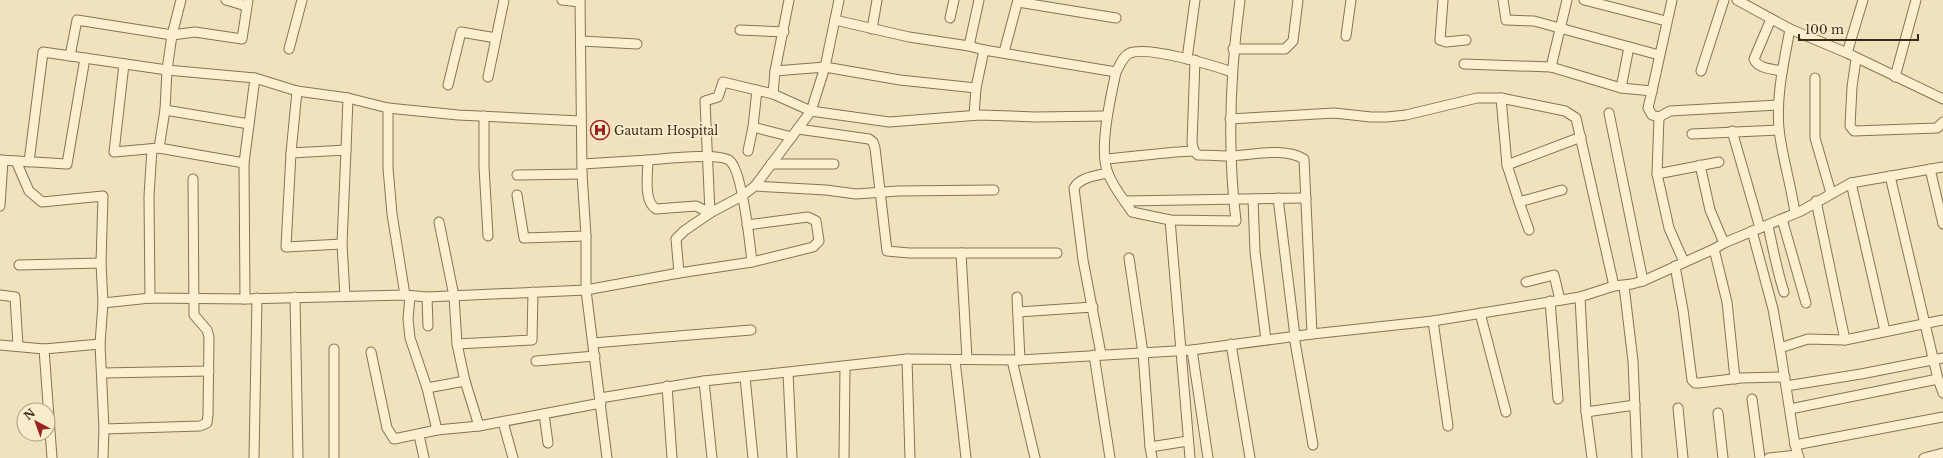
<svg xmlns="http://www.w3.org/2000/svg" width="1943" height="458" font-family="'Libre Baskerville',serif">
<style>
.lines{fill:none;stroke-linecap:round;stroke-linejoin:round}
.minor-casing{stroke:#897255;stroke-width:11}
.minor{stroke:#fbefd0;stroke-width:9}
.labels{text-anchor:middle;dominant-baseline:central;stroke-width:3.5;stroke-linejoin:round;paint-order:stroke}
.poi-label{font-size:12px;fill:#37291b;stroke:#f7eccc;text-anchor:start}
</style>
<rect width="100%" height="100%" fill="#f0e2bc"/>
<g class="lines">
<g class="minor-casing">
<g id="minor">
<path d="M226,0L246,6"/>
<path d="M562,0L580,2"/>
<path d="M580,0L582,174L586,236V290L607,458"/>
<path d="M839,0L825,67L900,80L976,88"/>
<path d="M1443,0L1440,40L1446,42L1466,40"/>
<path d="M1503,0L1506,20L1534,21L1659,55"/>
<path d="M1584,0L1666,21"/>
<path d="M1737,0L1790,29L1847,53L1943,99"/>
<path d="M1018,2L1116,18"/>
<path d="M950,18L954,0"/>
<path d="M1771,19L1754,59C1758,69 1773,69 1782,71"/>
<path d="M835,20L909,37L969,46L984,50L1116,72C1120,65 1123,56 1130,53C1148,46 1212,65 1232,72"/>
<path d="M872,29L877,0"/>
<path d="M1790,29C1784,62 1776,95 1779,129C1782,157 1791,184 1795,213"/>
<path d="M740,30L784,32"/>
<path d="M1346,36L1351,0"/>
<path d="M581,41L637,44"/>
<path d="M969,46L979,0"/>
<path d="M289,49L302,0"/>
<path d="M1233,49H1285L1293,41L1298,0"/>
<path d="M1004,52L1018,0"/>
<path d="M1847,53L1863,0"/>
<path d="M70,56L77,20L172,35L181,0"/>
<path d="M1187,59L1195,0"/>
<path d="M1856,59L1852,87L1850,126L1854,131L1937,128L1943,122"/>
<path d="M1195,60L1192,143L1194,151L1198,155C1209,155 1220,156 1231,156C1254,155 1284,147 1304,159L1312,334"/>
<path d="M124,64L114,152L159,148L244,163"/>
<path d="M1464,64L1551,67L1621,88L1652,91L1672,0"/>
<path d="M1551,67L1567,0"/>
<path d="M1701,71L1724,0"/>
<path d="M1116,72C1111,96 1098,150 1108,173C1113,187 1124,200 1132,212L1170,220L1236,221C1227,147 1230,74 1240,0"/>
<path d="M488,77L504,0"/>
<path d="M1895,77L1916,0"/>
<path d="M255,78L297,91L348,98L388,108L458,115L581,121"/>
<path d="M1815,78V138L1831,193"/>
<path d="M448,85L461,32L496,38"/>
<path d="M1621,88L1629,47"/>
<path d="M297,91L291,153L286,247L342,244"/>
<path d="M1652,91L1648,108L1652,115L1659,117L1670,111L1778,105"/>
<path d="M773,94L775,71"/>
<path d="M1501,98L1507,165L1519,202L1562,190"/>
<path d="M388,108V168L392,214L405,295"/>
<path d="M165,110L249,124"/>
<path d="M1609,113L1643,281"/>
<path d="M974,115L976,88L984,50"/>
<path d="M484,116V167L488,236"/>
<path d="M1659,117L1657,174L1669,228L1684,262"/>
<path d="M1230,119L1334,113L1371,117H1387L1406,115L1477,98H1501L1565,111L1576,118L1614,286"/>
<path d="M753,127L757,90"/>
<path d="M798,129L869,139L873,142L875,148L887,251L909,253H1057"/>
<path d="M1732,131L1760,228"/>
<path d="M1692,134L1779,130"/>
<path d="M159,148L165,110L167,70L172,35L195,32L242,39L248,0"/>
<path d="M346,150L348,98"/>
<path d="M748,151L753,127L792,137"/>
<path d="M291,153L346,150L342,244L345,296"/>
<path d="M1105,159C1135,157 1164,152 1194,151"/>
<path d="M0,160L67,164L85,58"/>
<path d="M29,162L43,52L167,70L255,78L244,163L245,299"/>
<path d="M582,164L648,160C648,174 643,201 656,209L696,206L710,213L742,196L755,186L811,111L825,67L775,71L789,0"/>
<path d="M771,164H834"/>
<path d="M1507,165L1581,137"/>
<path d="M1700,165L1710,210L1724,243"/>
<path d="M1930,169L1943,224"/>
<path d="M1657,174L1719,162"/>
<path d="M517,175L582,174"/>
<path d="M1890,176L1938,379L1943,393"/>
<path d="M1851,183L1885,331"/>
<path d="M755,186L826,190L856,194L898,191L994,190"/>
<path d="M517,195L524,238L586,236"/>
<path d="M1278,198L1295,336"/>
<path d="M1253,199L1255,252L1266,340"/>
<path d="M1125,201L1306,198"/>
<path d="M1816,201L1845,340"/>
<path d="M1519,202L1529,230"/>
<path d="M0,206L3,160"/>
<path d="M1782,219L1806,303"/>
<path d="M1170,220L1190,458"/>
<path d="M439,222L454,296L457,344"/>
<path d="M747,225L808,217L816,221L819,241L813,247L752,262"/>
<path d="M1768,226C1773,248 1777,271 1784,292"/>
<path d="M1752,231L1773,309L1780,348"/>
<path d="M1714,249L1727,302L1735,379"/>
<path d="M961,253L967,359"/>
<path d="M1129,258L1143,353L1150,447"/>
<path d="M19,265L101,263"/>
<path d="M1675,266L1683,310L1692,380L1695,383H1699L1741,378L1785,377"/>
<path d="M679,273L676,239L684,231L710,213L705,101L718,97L723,82L773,94L811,111L889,122L980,115L1036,117L1106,116"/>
<path d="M1526,282L1554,275L1560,300"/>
<path d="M1624,286L1633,361L1637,458"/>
<path d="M0,295L15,297L18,346"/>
<path d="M410,296L408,319L410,338L427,388L437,430"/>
<path d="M295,297L298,458"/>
<path d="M427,297L428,326"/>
<path d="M1017,297L1020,360"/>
<path d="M1580,297L1586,412L1592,458"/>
<path d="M150,298L149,196L152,149"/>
<path d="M1550,301L1558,399"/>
<path d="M103,303L150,298L245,299L405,295L427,297L586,290L679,273L752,262C750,244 742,171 730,161C720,152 663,159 648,160"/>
<path d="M1018,312L1093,307"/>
<path d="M1480,313L1506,412"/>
<path d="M1433,321L1448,426"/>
<path d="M1294,336L1313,445"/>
<path d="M593,343L751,330"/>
<path d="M100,344L104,429L103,458"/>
<path d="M1231,344L1250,458"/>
<path d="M0,345L44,349L100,344L103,303L101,263L103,196L42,202L29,191L16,161"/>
<path d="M44,349L52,458"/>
<path d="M334,349V458"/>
<path d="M1192,350L1208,458"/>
<path d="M371,352L387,428L394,439L437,430L479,426L601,403"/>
<path d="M1101,354L1083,260L1074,188C1080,177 1096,176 1107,173"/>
<path d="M1094,355L1110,458"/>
<path d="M907,359L910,458"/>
<path d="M955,360L966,458"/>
<path d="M1012,360L1035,458"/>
<path d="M536,361L595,356"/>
<path d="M102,373L209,371"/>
<path d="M788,373L792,458"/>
<path d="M745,377L753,458"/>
<path d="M465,381L457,344L532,340L533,292"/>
<path d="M704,381L712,458"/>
<path d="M667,386L672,458"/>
<path d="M1786,386L1861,374L1943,358"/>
<path d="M427,388L465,381L479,426"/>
<path d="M600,398L704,381L907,359L1020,360L1192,350L1312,334L1433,321L1580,297L1614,286L1632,284L1643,281L1714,249L1724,243L1801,211L1851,183L1943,167"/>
<path d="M1752,399L1760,458"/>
<path d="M1678,408L1683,458"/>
<path d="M1790,409L1938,379"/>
<path d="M1586,412L1635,405"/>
<path d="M1718,413L1723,458"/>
<path d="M544,414L548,443"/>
<path d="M503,422L513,458"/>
<path d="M104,429L200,426L207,423L208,415L209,337L207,330L194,315L193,179"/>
<path d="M419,435L424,458"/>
<path d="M1795,445L1943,417"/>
<path d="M254,458L257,298"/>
<path d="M844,458L845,366"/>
<path d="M1152,458L1150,447L1188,441"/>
<path d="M1769,458L1798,455"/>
<path d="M1799,458L1795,445L1780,348L1808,339L1845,340L1943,320"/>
<path d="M1924,458L1943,453"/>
</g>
</g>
<use href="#minor" class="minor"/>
</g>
<defs>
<g id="hospital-ring" transform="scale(1)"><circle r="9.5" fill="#f7eccc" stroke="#9b2321" stroke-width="1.5"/><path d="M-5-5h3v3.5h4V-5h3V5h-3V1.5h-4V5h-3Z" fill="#9b2321"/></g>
</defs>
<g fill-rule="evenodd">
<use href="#hospital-ring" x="600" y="130"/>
</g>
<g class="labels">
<g class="poi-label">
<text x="614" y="130">Gautam Hospital</text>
</g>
</g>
<g transform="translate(36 422) rotate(319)"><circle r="19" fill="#f7eccc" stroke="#aa9e85"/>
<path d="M0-3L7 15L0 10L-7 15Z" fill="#9b2321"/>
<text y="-6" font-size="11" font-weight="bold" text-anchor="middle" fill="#37291b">N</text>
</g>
<path d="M1799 34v6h119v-6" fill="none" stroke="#37291b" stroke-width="2"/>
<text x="1805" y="34" font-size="12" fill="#37291b" stroke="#f7eccc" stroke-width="3" paint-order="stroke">100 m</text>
</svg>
